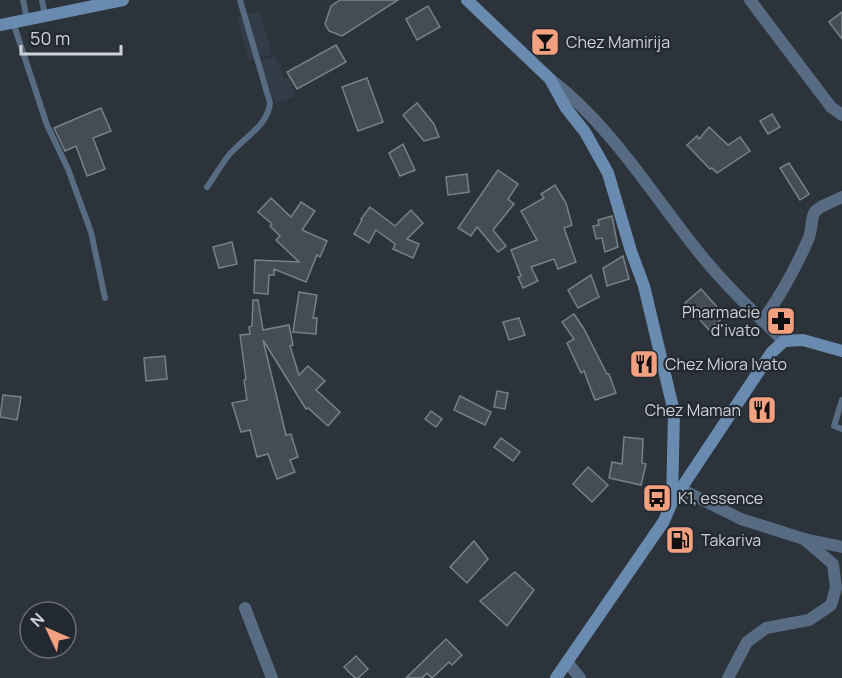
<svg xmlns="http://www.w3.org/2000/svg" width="842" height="678" font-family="Manrope,sans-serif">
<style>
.built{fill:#323c49}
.building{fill:#454c54;stroke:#788089;stroke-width:1.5}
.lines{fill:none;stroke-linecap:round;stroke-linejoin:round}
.lane{stroke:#576b83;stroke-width:6}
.street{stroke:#576b83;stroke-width:12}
.secondary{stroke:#6a8bb0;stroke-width:12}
.labels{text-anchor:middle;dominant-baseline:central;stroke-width:4.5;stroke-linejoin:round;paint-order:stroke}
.poi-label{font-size:16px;fill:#cfd3d8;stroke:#222930;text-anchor:start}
</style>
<rect width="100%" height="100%" fill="#2c333a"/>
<g class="built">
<path d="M259,11L272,54L249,61L237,18Z"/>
<path d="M275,56L284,79L289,77L296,96L275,104L268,85L256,63Z"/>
</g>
<g class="building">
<path d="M340,0H398L342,36L329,31L325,24L331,6Z"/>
<path d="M428,6L440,27L417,40L406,19Z"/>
<path d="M842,12V39L829,22Z"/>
<path d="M336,45L346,62L297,89L287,72Z"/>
<path d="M367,78L383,122L358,131L342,87Z"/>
<path d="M417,103L434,124L439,137L424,141L403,115Z"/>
<path d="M101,108L111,131L93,138L105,169L87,176L76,146L65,151L54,128Z"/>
<path d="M772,114L780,127L768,134L760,121Z"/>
<path d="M709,127L728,145L740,137L750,151L717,173L712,168L710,169L687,145L697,136L699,139Z"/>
<path d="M403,144L415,170L400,176L389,153Z"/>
<path d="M789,163L809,194L800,200L780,168Z"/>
<path d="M498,170L518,184L508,199L514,204L493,230L506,246L498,252L477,227L471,236L458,228Z"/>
<path d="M467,174L469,192L448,195L446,177Z"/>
<path d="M555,185L566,203L572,225L564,228L576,262L558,269L554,259L531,267L538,281L523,288L518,277L521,276L511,250L537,240L521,211L544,198L541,194Z"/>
<path d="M271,198L291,217L301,202L315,211L302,230L327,241L320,257L317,255L306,282L274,269V275H269L268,294L254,293L255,260L299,262L276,240L280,236L270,226L272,224L258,212Z"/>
<path d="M370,207L395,226L411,210L423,223L407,239L419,244L413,258L393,249L395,244L376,230L369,243L354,234L362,220L361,219Z"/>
<path d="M612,216L618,247L605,252L602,238L596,239L593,226L599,225L598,220Z"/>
<path d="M232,242L237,264L219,268L213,247Z"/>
<path d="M623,256L629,279L607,286L603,268Z"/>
<path d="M591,275L599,297L578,308L568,290Z"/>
<path d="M701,289L725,316L709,330L685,303Z"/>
<path d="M299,292L317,295L313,318H317L316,334L293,332Z"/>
<path d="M253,300H258L263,330L289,325L293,345L290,346L299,375L308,366L325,381L316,390L340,412L328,426L308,408L306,409L263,340L286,435L291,434L298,457L290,460L295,472L277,479L268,454L257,457L250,430L241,432L232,403L247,400L244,380L246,379L240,335L250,334L249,327L252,326Z"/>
<path d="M574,314L584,329L607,374H609L616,393L595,400L584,371L581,373L567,343L574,339L562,322Z"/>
<path d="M519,318L525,335L509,340L503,322Z"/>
<path d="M165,356L167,379L146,381L144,358Z"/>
<path d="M497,391L508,393L505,409L494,407Z"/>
<path d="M3,395L21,397L17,420L0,417Z"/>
<path d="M460,396L491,412L485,425L454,410Z"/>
<path d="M431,411L442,419L436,427L425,419Z"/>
<path d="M624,437L643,439L642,463L646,464L641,485L609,478L612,462L622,464Z"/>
<path d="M501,438L520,452L513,461L494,447Z"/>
<path d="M588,467L608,485L592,502L573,484Z"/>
<path d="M474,541L488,559L467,583L450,567Z"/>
<path d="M515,572L534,590L507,626L480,601Z"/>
<path d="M446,639L462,655L452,665L449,662L432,678L427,673L422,678H406Z"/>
<path d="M356,656L368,669L358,678H355L344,667Z"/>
</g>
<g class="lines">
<g class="lane">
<path d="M23,0L27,19"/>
<path d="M42,0L45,16"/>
<path d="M13,22L47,125L68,169L91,232L105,298"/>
<path d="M207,187C214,177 221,165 229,155C243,138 268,126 270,103L240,0"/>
<path d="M842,400L834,426L842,429"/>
</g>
<g class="street">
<path d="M750,0L831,107L842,115"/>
<path d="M550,79C613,127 652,195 701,255C726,286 755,314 784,341"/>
<path d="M762,321C781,296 795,269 808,240C812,232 811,220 814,213C818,206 835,201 842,197"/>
<path d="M681,489L741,519L804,539L842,547"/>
<path d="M245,608L272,678"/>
<path d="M567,662L580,678"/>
<path d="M728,678L747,642L766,628L809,620L831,605L836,588L833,564L804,539"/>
</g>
<g class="secondary">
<path d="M467,0L550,79L566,108L585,132L608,173L631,251L644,286L674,412L672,502"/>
<path d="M0,25L123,0"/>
<path d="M556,678L664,521L672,502L771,353L784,341L803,340L842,351"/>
</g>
</g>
<defs>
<g id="bar-square" transform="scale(1.5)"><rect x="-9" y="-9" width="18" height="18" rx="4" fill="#f2a080" stroke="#222930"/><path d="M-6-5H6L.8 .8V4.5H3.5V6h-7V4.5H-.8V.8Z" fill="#111"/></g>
<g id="pharmacy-square" transform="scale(1.5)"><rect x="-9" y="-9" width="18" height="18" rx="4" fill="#f2a080" stroke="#222930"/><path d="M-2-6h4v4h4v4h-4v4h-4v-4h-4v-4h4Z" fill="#111"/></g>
<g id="restaurant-square" transform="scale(1.5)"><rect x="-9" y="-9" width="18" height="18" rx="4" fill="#f2a080" stroke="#222930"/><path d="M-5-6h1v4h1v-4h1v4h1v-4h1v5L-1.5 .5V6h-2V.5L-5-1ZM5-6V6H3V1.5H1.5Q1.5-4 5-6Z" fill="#111"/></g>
<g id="bus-square" transform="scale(1.5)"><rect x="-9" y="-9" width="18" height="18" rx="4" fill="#f2a080" stroke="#222930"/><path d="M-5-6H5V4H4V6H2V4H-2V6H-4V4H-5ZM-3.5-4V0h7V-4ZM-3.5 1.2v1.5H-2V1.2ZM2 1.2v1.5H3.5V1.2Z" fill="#111"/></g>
<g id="fuel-square" transform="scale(1.5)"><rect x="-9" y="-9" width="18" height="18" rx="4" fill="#f2a080" stroke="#222930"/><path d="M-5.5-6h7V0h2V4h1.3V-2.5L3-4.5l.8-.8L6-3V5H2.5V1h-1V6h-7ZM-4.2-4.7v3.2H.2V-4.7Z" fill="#111"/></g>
</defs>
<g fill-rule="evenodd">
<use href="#bar-square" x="545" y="42"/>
<use href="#pharmacy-square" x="781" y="321"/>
<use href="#restaurant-square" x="644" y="364"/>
<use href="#restaurant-square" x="762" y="410"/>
<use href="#bus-square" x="657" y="498"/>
<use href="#fuel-square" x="680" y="540"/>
</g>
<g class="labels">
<g class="poi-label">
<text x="566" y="42">Chez Mamirija</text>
<text x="760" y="312" text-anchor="end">Pharmacie<tspan x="760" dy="18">d'ivato</tspan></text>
<text x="665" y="364">Chez Miora Ivato</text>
<text x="741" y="410" text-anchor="end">Chez Maman</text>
<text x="678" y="498">K1, essence</text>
<text x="701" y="540">Takariva</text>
</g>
</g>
<g transform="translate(48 630) rotate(314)"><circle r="28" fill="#222930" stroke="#676d73" stroke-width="1.5"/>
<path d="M0-4.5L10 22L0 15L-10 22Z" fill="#f2a080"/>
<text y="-9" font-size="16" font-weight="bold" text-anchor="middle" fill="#cfd3d8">N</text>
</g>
<path d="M21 45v9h100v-9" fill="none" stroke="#cfd3d8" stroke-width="3"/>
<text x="30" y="45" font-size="18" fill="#cfd3d8" stroke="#222930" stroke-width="4.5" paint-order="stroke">50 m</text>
</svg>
